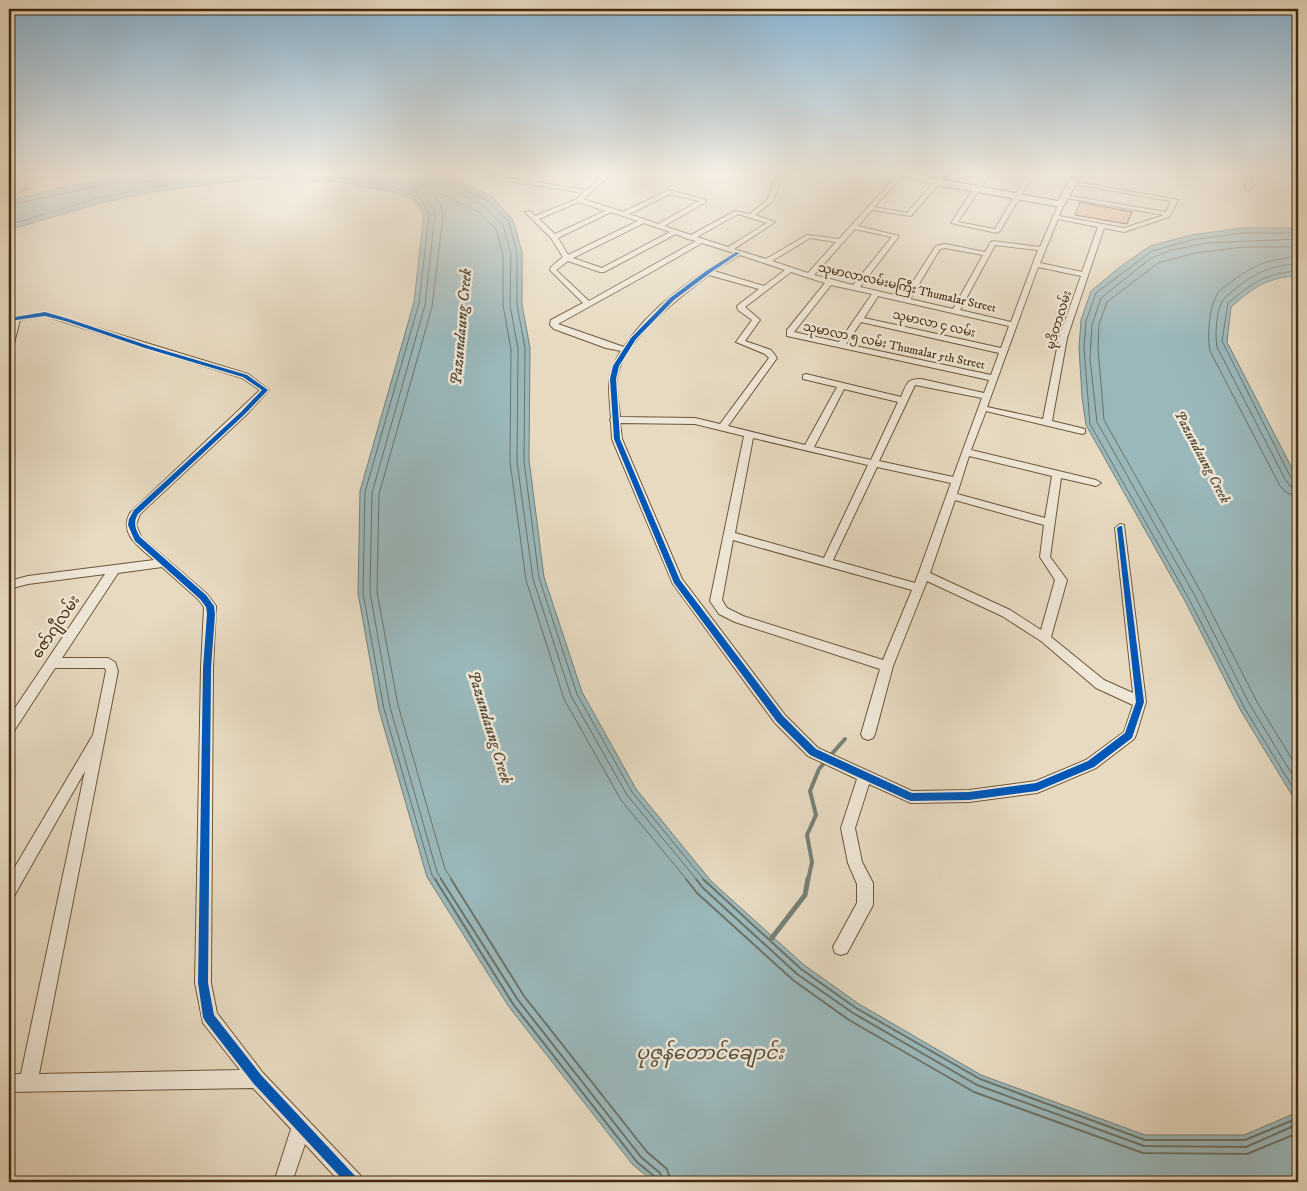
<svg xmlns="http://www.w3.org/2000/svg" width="1307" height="1191" font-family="'IM FELL DW Pica','Noto Sans Myanmar',serif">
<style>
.water{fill:#9ab8bc;stroke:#778076}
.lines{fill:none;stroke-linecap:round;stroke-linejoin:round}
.shore-far1{stroke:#6e7265;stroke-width:1}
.shore{stroke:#6e7265;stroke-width:2}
.stream-far1{stroke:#778076;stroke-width:4}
.stream{stroke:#778076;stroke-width:5}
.building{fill:#e0b08f;stroke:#432b0e}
.street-casing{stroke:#6c573b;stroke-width:2}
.secondary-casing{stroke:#432b0e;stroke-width:2}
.street{fill:#efe7d7;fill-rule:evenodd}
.secondary{fill:#efe7d7;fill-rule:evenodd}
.cycleway-casing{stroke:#efe7d7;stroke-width:3}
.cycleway{fill:#0057b8;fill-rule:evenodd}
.labels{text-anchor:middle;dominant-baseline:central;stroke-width:5;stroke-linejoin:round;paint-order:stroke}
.far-street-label{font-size:12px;fill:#432b0e;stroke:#efe7d7}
.far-water-label{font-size:14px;font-style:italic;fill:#594e3a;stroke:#efe7d7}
.street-label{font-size:15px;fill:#432b0e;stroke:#efe7d7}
.water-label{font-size:16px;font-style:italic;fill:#594e3a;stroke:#efe7d7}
.near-water-label{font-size:19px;font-style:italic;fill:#594e3a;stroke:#efe7d7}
</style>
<rect width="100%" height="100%" fill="#e7dac1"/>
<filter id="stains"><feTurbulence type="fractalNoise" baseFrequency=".004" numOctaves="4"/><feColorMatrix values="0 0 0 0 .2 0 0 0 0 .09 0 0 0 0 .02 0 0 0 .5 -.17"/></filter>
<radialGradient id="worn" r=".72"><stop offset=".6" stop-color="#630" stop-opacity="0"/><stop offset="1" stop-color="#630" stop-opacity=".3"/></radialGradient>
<g class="water">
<path d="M139,173H440L491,196L513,220L522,252V304L530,348L529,460L544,577L582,692L636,789L711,881L804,965L859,1004L981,1075L1145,1135H1244L1298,1112V1182H654L633,1165L509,1007L427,877L379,710L358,593L360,491L414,302L424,214L415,200L394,192L338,182L253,179L157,191L100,203L9,230V201L63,187Z"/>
<path d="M1242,228H1298V276C1268,277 1254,287 1231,307L1227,342L1298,480V805L1241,711L1185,601L1086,425L1082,397L1079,348L1081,320L1091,291L1120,267L1150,246L1191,235Z"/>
</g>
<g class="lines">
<g class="shore-far1">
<path d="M137,173L136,181L138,183L209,173"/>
<path d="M350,173L397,181L419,190L424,194L435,213L425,305L372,493L370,592L390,707L437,872L442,880"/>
<path d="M394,173L427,186L430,183L428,173"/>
<path d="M436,173L440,184L484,206L503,226L511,254L510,305L518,349L517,462L533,579L571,696L627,795L697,880"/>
<path d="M442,173L445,179L488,201L509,222L517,253V305L525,348L524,461L539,578L577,694L632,792L704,880"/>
<path d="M9,205L127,180L131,173"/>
<path d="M9,225L98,198L156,186L253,174L339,177L395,187L419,197L429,214L419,303L365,492L363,593L384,709L432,875L435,880"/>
<path d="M1298,233H1242L1192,240L1152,251L1096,293L1086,321L1084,348L1090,424L1189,599L1245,709L1298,796"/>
<path d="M1298,239L1207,243L1172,250L1151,258L1101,298L1092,325L1090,359L1097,422L1195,596L1250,705L1298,784"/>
<path d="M1298,247H1243L1195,253L1158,263L1107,302L1099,324L1098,348L1104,420L1201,592L1257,702L1298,769"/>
<path d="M1298,257C1270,258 1251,266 1230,283C1226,286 1221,289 1218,293C1209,305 1207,337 1210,351L1280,486L1287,493L1298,496"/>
<path d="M1298,264C1272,265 1254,273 1234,290C1229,294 1223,298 1221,304C1216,315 1215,335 1217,347L1285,479L1290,486L1298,488"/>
<path d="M1298,271C1266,273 1252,283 1228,303L1222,341L1290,476L1293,481L1298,482"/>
<path d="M452,880L445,869L398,705L377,592L379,494L432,307L443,216L441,206L433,193L434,190L479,212L496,229L503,255V305L511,350L510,462L526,580L564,699L621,800L687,880"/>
</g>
<g class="shore">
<path d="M435,879L513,1004L637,1162L655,1177L657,1182"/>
<path d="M441,879L518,1000L641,1157L660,1173L663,1182"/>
<path d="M451,879L524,996L647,1152L667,1169L671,1182"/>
<path d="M686,879L697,893L793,980L849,1020L974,1092L1143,1153L1247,1154L1298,1133"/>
<path d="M696,879L703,888L797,974L853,1013L977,1085L1144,1146L1246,1147L1298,1124"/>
<path d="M703,879L801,969L856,1008L980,1079L1145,1140H1245L1298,1118"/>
</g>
<g class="stream-far1">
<path d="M829,757L845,739"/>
<path d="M808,880L812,862L807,835L816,815L810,791L819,769L825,762"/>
</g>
<path class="stream" d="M771,939L805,895L808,879"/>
</g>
<path class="building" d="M1080,202L1089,204L1132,212L1127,224L1075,215Z"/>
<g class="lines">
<g class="street-casing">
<g id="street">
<path d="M569,173L604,175L607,173H613L583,199L623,212L669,190L706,200V202L664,226L691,235L735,211L750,214L768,199L774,181L780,173H786L780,181L773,201L755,215L775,222L734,249L766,259L807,235L839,239L899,173L904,174L874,207L907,213L942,173H948L911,216L872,210L858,226L899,236L860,287L903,297L936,246L945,244L985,252L991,242L993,241L1040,247L1059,203L1064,204L1059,216L1124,228L1164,215L1066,198L1064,197V195L1166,212L1171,201L1073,184L1071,181L1178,200L1169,217L1124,232L1104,228L1067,338L1052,421L1085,429V433L1082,434L986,411L971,450L1096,480L1101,483L1096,486L1061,478L1050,557L1067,580L1051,637L1104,680L1133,693L1115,528L1120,524L1124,525L1146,702L1136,735L1134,739L1096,768L1037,793L969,802L911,803L869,784L855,828L862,862L873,883V905L847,953L841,955L835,953L833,947L857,903V884L848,863L841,828L857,779L808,756L775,723L673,584L612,439L611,422L610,420L611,418C609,389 605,377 621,351L606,348L554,329L550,325L551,320L583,303L550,270L551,267L563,257L551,238L525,212L530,211L535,216L577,199L583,193L479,176L482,174L587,190L601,178ZM670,194L699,201L658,224L629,214ZM579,202L605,211L555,234L539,219ZM611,212L638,221L568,255L558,238ZM738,214L767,223L728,247L697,237ZM1058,219L1098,227L1082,272L1040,263ZM644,223L670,232L602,268L573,258ZM855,229L892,237L853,285L814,275ZM676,234L688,239L696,241L589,301L556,270L568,261L600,272H604ZM810,238L836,242L808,273L772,261ZM702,243L734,253C693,278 650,307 624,347L558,324L648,274ZM995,245L1038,250L1011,322L960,310ZM945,248L983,255L953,309L910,299L940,249ZM740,255L785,270L764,286L714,271ZM1038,267L1081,276L1059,338L1043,419L987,407ZM791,272L825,283L787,330V336L989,380L984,393L921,379C906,379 907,384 901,397L806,374L803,375V379L837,387L805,445L728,426L777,358L771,350L745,341L760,320L745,307ZM709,275L759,289L737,306L738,310L752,320L736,342L765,354L769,358L720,424L695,418L620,417C619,405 616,391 617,379C620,343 682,295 709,275ZM831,285L872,294L839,342L794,332ZM878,296L1009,326L1001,348L864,318ZM861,322L999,353L991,375L846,344ZM915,385L982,398L953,477L879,461ZM844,389L898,402L871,460L814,447ZM620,423L695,424L744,436L710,601L719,614L735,622L880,669L861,734L863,738L868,740L873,738L875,734L893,666L927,581L1002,616L1041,641L1096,688L1133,705L1124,732L1086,760L1036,781L969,790L912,791L818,748L785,715L682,579L622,439ZM753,438L868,465L824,558L735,533ZM969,456L1052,476L1045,518L957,494ZM877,467L951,483L915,583L833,560ZM955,500L1044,525L1040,557L1055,580L1041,630L1010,610L930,573ZM733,540L912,590L883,660L743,616L727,608L722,600Z"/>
<path d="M984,173H990L958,222L995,229L1028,173H1034L1000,231L997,233L951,223Z"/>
<path d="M1177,173H1207L1202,178Z"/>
<path d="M1247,173H1253L1251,189L1248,191L1245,189Z"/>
<path d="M22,188L27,189L9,196V192Z"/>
<path d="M45,312L248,374L269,390L246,415L140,514L136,525L141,537L207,594L216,606L213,668L211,983L217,1013L263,1073L360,1175L362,1182H340L305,1144L292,1182H274L291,1129L253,1088L9,1092V1074H21L85,771L14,896L9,899V877L93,735L106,671L105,668H55L14,731L9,732V717L105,574L28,584L9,589V581L28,576L154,560C141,548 118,534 130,513L260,390L242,378L45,316L20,320L13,347L9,349V334L12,322H9V318ZM162,567L199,600L204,607L201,668L195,983L203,1023L240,1070L39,1074L118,671L115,662L108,658H62L118,573Z"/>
</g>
</g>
<g class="secondary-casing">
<path id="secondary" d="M893,173H907L1058,201L1074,173H1082L1065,204L1061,207L937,185Z"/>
</g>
<use href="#street" class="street"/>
<use href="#secondary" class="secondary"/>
<g class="cycleway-casing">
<g id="cycleway">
<path d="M736,252L740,253L710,273L674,300L636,339L619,366L616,379L620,439L680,580L783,716L816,749L912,793L969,792L1036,783L1088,761L1125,733L1136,702L1117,528L1120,526H1122L1144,702L1132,738L1094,767L1037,791L969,800L911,801L908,800L810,755L777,722L674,583L614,439L610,379L613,366L631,338L670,298L706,271Z"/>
<path d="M45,312L69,319L149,346L247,375L268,390L245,414L138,514C133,522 135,529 140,537L206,595L214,606L215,614L211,668L208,983L214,1015L261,1075L357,1178L359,1182H345L253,1083L205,1021L203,1017L198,983L203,668L207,614L206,607L200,599L135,541L128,525L129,519L134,510L241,412L262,390L243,377L145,348L65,321L45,316L9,321V318Z"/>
</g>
</g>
<use href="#cycleway" class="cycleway"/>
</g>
<linearGradient id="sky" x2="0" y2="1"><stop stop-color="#89b6d6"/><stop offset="0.51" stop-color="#f4eee3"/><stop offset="1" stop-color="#f4eee3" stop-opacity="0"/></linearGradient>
<rect width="1307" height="339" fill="url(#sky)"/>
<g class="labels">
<g class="far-street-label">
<text transform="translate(907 288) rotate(13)">သုမာလာလမ်းမကြီး Thumalar Street</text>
<text transform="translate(1059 320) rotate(-73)">မုဒိတာလမ်း</text>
<text transform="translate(934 324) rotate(13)">သုမာလာ ၄ လမ်း</text>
<text transform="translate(894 346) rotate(12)">သုမာလာ ၅ လမ်း Thumalar 5th Street</text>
</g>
<g class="far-water-label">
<text transform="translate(1202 457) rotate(62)">Pazundaung Creek</text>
</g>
<g class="street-label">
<text transform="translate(56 627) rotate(-56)">ဇော်ဂျီလမ်း</text>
</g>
<g class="water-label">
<text transform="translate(461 327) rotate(-85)">Pazundaung Creek</text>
<text transform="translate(490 727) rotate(73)">Pazundaung Creek</text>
</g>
<g class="near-water-label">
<text x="710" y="1053">ပုဇွန်တောင်ချောင်း</text>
</g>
</g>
<rect width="1307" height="1191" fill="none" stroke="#e7dac1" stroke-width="30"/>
<rect x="10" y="10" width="1287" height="1171" fill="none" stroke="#432b0e" stroke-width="2.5"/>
<rect x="15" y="15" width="1277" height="1161" fill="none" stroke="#432b0e"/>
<rect width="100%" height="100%" filter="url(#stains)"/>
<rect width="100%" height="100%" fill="url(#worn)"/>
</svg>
